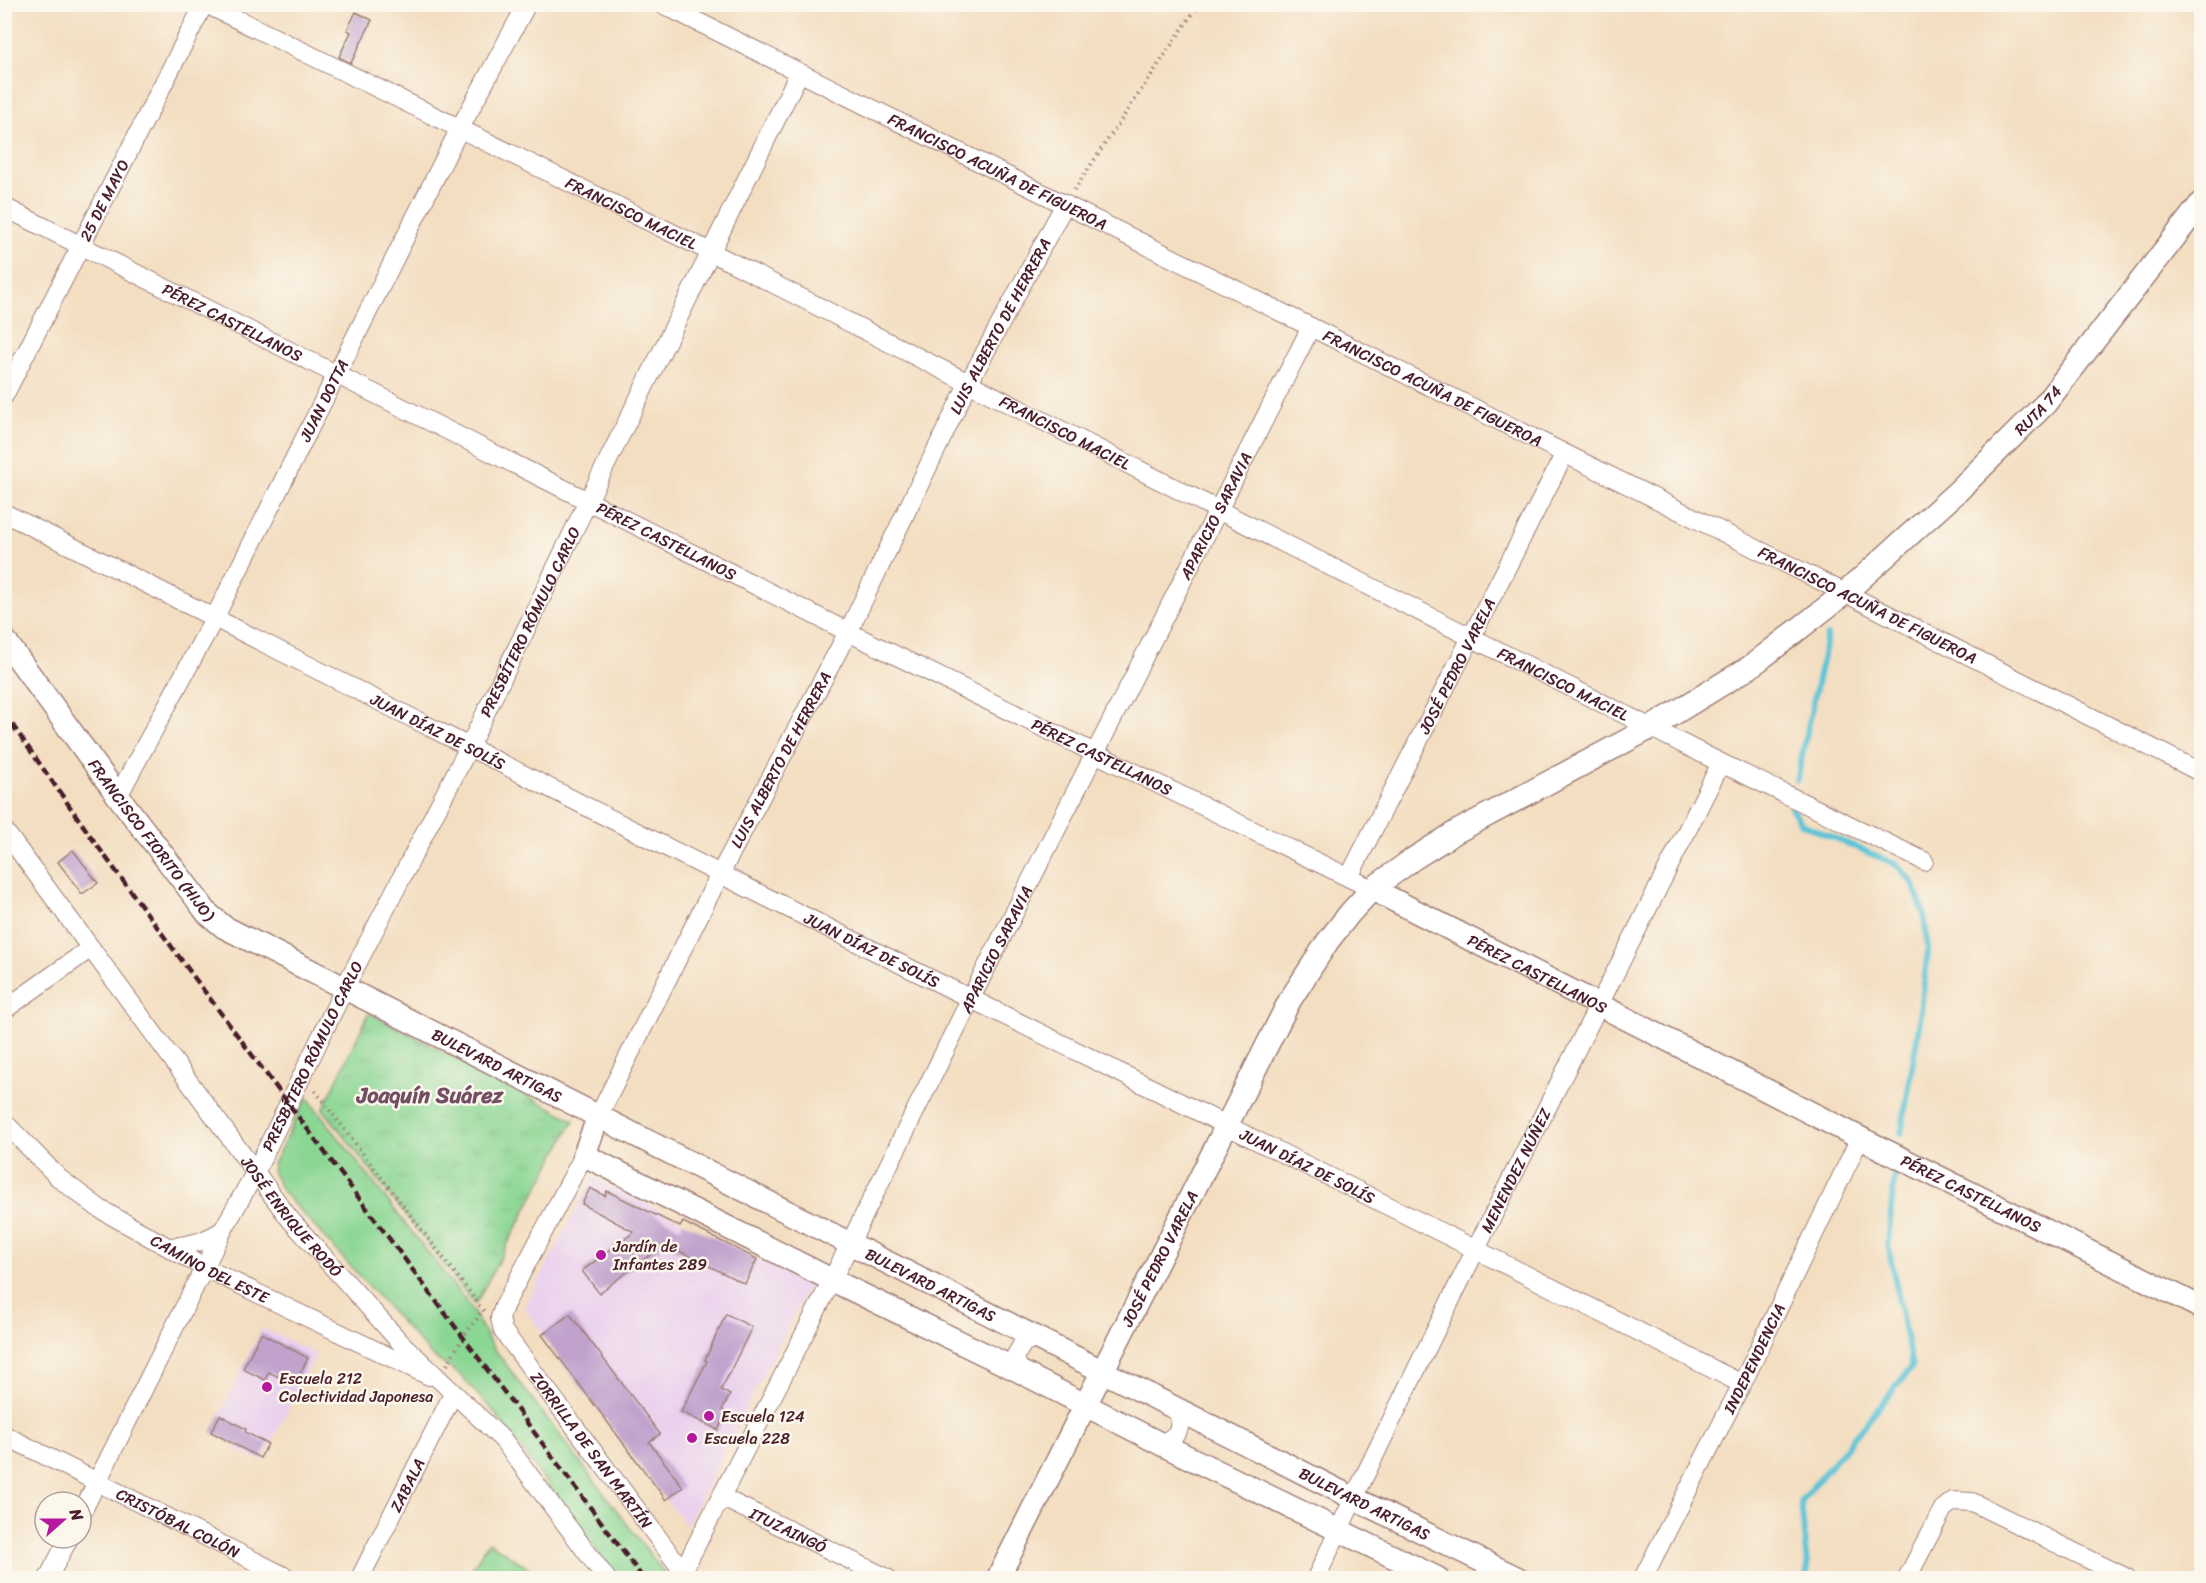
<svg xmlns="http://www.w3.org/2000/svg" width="2206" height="1583" font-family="Sriracha,sans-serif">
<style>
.built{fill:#ead1ed}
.grass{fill:#8ad693;stroke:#6a7a5f;stroke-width:1.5}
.park{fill:url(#park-tufts);stroke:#6a7a5f;stroke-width:1.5}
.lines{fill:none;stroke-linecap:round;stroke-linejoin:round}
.stream{stroke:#5ac3d6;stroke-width:6}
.building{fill:#c0a2cd}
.minor-casing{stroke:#9e7e76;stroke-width:20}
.tertiary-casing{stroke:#9e7e76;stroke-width:25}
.path{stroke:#9e7e76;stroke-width:4;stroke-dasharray:1.5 4.5;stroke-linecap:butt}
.minor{stroke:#fff;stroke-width:18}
.tertiary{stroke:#fff;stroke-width:22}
.rail{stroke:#4a1f2b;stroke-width:4.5;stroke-dasharray:9 4.5;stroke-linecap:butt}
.poi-dot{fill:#b5179e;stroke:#fbf7ec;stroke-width:2}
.labels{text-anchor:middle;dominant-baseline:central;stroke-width:5;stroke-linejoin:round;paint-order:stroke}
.street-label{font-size:16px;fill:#4a1f2b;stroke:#fbf7ec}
.poi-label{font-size:16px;fill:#4a1f2b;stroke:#fbf7ec;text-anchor:start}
.district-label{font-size:22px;font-weight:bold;fill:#734d64;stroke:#fbf7ec}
</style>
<defs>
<pattern id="park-tufts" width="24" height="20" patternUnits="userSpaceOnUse" patternTransform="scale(1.5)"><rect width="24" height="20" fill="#8ad693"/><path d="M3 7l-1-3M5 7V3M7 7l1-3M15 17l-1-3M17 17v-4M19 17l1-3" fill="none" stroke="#79b77f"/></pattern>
</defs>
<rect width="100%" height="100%" fill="#fbf7ec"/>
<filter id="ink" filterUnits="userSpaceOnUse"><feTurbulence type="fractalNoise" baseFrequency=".0167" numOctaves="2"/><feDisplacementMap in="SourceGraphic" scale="12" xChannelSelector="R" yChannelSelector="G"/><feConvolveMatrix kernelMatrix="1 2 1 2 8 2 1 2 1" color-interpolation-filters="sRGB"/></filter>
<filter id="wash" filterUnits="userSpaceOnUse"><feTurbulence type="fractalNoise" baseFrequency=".008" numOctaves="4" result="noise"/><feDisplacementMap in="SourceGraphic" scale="24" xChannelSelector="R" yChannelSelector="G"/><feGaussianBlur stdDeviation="1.35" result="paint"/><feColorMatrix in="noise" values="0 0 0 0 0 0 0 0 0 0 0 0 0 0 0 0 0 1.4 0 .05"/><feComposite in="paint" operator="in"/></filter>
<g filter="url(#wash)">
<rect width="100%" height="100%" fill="#f3dec1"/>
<g class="built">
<path d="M593,1177L809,1285L686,1526L524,1308Z"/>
<path d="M263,1328L316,1354L262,1461L236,1449L238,1445L211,1433Z"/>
</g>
<g class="grass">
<path d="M307,1097L471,1308L492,1346L668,1578H617L494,1412L458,1373L433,1357L283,1192L272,1171L274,1162Z"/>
<path d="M489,1542L544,1578H466Z"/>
</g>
<path class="park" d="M369,1013L574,1120L475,1305L323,1109Z"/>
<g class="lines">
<g class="stream">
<path d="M1797,780L1827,636"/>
<path d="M1791,808L1802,824L1897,865L1913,883L1924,914L1928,949L1920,1020L1901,1134"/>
<path d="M1808,1578L1801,1501L1912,1367L1888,1244L1895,1169"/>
</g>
</g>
<g id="blocks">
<g class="building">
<path d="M356,12L372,20L351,63L339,57L351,32L347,30Z"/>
<path d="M73,850L98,883L82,894L58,862Z"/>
<path d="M590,1188L605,1196L607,1191L680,1227L683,1222L757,1259L745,1284L665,1244L599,1293L582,1271L634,1232L582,1204Z"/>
<path d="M570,1314L660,1434L649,1442L683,1487L666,1500L542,1335Z"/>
<path d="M726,1314L752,1327L721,1390L730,1395L722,1410L726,1412L718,1430L681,1412L707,1361L705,1360Z"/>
<path d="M261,1333L308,1358L294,1385L269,1372L265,1380L243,1369Z"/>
<path d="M220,1415L246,1429L245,1432L268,1444L260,1458L211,1432Z"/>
</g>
</g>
</g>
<g filter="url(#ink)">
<use href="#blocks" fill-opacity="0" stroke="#9e7e76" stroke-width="1.5"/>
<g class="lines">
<g class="minor-casing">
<g id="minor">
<path id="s1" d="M206,4L711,252L1218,510L1721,763L1924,861"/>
<path id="s2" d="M662,4L1845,593L2202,773"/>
<path id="s3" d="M4,207L848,632L1372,889"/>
<path id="s4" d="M4,396L204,4"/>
<path id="s5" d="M4,513C244,631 481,754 720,874C1060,1044 1403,1211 1742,1384"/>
<path id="s6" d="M118,796L215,617L459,130L527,4"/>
<path id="s7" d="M4,830L289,1218L400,1342L503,1440L606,1578"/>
<path id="s8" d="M1349,877L1564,455"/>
<path d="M4,1010L91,948"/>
<path id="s9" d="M599,1115L720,874L848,632L968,384L1065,204"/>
<path id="s10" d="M4,1122L60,1179L100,1209L205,1268L429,1376"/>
<path id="s11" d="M584,1155L504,1306L500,1318L503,1331L688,1578"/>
<path d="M170,1247C192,1245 204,1242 223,1230"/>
<path d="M1019,1371L1015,1357L1023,1343L1037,1337"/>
<path id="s12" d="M4,1435L288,1578"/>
<path d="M1161,1444C1179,1435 1182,1430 1178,1410"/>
<path id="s13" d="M721,1497L887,1578"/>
<path id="s14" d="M81,1514L223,1230L255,1173L344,989L469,747L589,499L799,73"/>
<path id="s15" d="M683,1571L832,1280L971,998L1311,327"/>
<path d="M48,1578L69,1538"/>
<path id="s16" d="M360,1578L453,1394"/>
<path id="s17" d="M1316,1578C1445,1304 1585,1034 1721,763"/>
<path id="s18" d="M1643,1578L1742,1384L1860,1138"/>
<path d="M1907,1578L1943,1509L1953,1501L1972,1502L2127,1578"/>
</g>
</g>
<g class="tertiary-casing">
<g id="tertiary">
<path id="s19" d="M4,639L118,796L196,898L207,913L224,927L1353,1498L1517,1578"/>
<path id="s20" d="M1372,889L1860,1138L2202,1308"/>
<path d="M599,1115L584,1155L832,1280L1019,1371L1161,1444L1437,1578"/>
<path id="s21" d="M998,1578L1290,1000L1328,941L1350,913L1372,889L1413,859L1456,832L1652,727L1750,667L1845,593L1957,492L2045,404L2202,202"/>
</g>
</g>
<g class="path">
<path d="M1074,190L1199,4"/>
<path d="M315,1091L484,1311"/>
<path d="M447,1365L463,1337L482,1312"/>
</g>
<use href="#minor" class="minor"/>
<use href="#tertiary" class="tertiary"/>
<path class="rail" d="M4,713L99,848L205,992L643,1578"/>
</g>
</g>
<g class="poi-dot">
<circle cx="601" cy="1255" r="6"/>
<circle cx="267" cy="1387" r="6"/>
<circle cx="709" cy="1416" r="6"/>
<circle cx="692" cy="1438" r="6"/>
</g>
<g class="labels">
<g class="street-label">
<text stroke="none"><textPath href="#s2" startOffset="375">FRANCISCO ACUÑA DE FIGUEROA</textPath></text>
<text stroke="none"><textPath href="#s4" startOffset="220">25 DE MAYO</textPath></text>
<text stroke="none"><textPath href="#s1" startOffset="474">FRANCISCO MACIEL</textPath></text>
<text stroke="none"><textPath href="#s3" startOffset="256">PÉREZ CASTELLANOS</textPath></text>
<text stroke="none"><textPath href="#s9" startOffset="885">LUIS ALBERTO DE HERRERA</textPath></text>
<text stroke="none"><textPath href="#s2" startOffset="861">FRANCISCO ACUÑA DE FIGUEROA</textPath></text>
<text stroke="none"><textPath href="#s6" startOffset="446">JUAN DOTTA</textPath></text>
<text stroke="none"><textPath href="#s21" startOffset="1611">RUTA 74</textPath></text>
<text stroke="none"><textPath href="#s1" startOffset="960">FRANCISCO MACIEL</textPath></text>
<text stroke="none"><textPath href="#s15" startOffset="1182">APARICIO SARAVIA</textPath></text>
<text stroke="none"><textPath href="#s3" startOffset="742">PÉREZ CASTELLANOS</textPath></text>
<text stroke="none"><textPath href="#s2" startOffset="1347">FRANCISCO ACUÑA DE FIGUEROA</textPath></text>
<text stroke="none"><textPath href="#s14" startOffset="999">PRESBÍTERO RÓMULO CARLO</textPath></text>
<text stroke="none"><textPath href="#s8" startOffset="237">JOSÉ PEDRO VARELA</textPath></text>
<text stroke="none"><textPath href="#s1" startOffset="1518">FRANCISCO MACIEL</textPath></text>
<text stroke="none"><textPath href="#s5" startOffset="486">JUAN DÍAZ DE SOLÍS</textPath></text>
<text stroke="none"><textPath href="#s3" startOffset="1228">PÉREZ CASTELLANOS</textPath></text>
<text stroke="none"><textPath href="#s9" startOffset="399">LUIS ALBERTO DE HERRERA</textPath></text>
<text stroke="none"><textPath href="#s19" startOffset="249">FRANCISCO FIORITO (HIJO)</textPath></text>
<text stroke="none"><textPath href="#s15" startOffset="696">APARICIO SARAVIA</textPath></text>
<text stroke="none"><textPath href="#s5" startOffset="972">JUAN DÍAZ DE SOLÍS</textPath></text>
<text stroke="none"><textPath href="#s20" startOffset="186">PÉREZ CASTELLANOS</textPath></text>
<text stroke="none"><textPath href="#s14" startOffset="513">PRESBÍTERO RÓMULO CARLO</textPath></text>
<text stroke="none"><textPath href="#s19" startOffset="669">BULEVARD ARTIGAS</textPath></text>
<text stroke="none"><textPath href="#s5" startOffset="1458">JUAN DÍAZ DE SOLÍS</textPath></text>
<text stroke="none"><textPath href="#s17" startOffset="454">MENENDEZ NÚÑEZ</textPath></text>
<text stroke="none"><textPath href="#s20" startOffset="672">PÉREZ CASTELLANOS</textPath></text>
<text stroke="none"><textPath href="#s7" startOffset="482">JOSÉ ENRIQUE RODÓ</textPath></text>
<text stroke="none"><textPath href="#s21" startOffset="358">JOSÉ PEDRO VARELA</textPath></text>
<text stroke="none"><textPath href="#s10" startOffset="255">CAMINO DEL ESTE</textPath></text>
<text stroke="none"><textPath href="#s19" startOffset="1155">BULEVARD ARTIGAS</textPath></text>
<text stroke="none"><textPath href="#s18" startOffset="246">INDEPENDENCIA</textPath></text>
<text stroke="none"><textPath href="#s11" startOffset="345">ZORRILLA DE SAN MARTÍN</textPath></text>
<text stroke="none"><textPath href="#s16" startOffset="104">ZABALA</textPath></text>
<text stroke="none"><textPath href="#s19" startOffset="1641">BULEVARD ARTIGAS</textPath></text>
<text stroke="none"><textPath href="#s12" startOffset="195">CRISTÓBAL COLÓN</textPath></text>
<text stroke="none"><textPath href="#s13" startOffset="75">ITUZAINGÓ</textPath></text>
</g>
<g class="poi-label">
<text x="613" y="1246">Jardín de<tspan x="613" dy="18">Infantes 289</tspan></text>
<text x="279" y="1378">Escuela 212<tspan x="279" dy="18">Colectividad Japonesa</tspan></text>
<text x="721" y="1416">Escuela 124</text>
<text x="704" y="1438">Escuela 228</text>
</g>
<g class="district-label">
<text x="430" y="1095">Joaquín Suárez</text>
</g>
</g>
<rect width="2206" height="1583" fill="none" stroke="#fbf7ec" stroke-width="24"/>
<g transform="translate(63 1520) rotate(69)"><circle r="28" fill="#fbf7ec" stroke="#b4a19f" stroke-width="1.5"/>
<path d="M0-4.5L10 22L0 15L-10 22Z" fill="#b5179e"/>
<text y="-9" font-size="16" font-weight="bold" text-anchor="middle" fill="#4a1f2b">N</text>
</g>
</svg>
